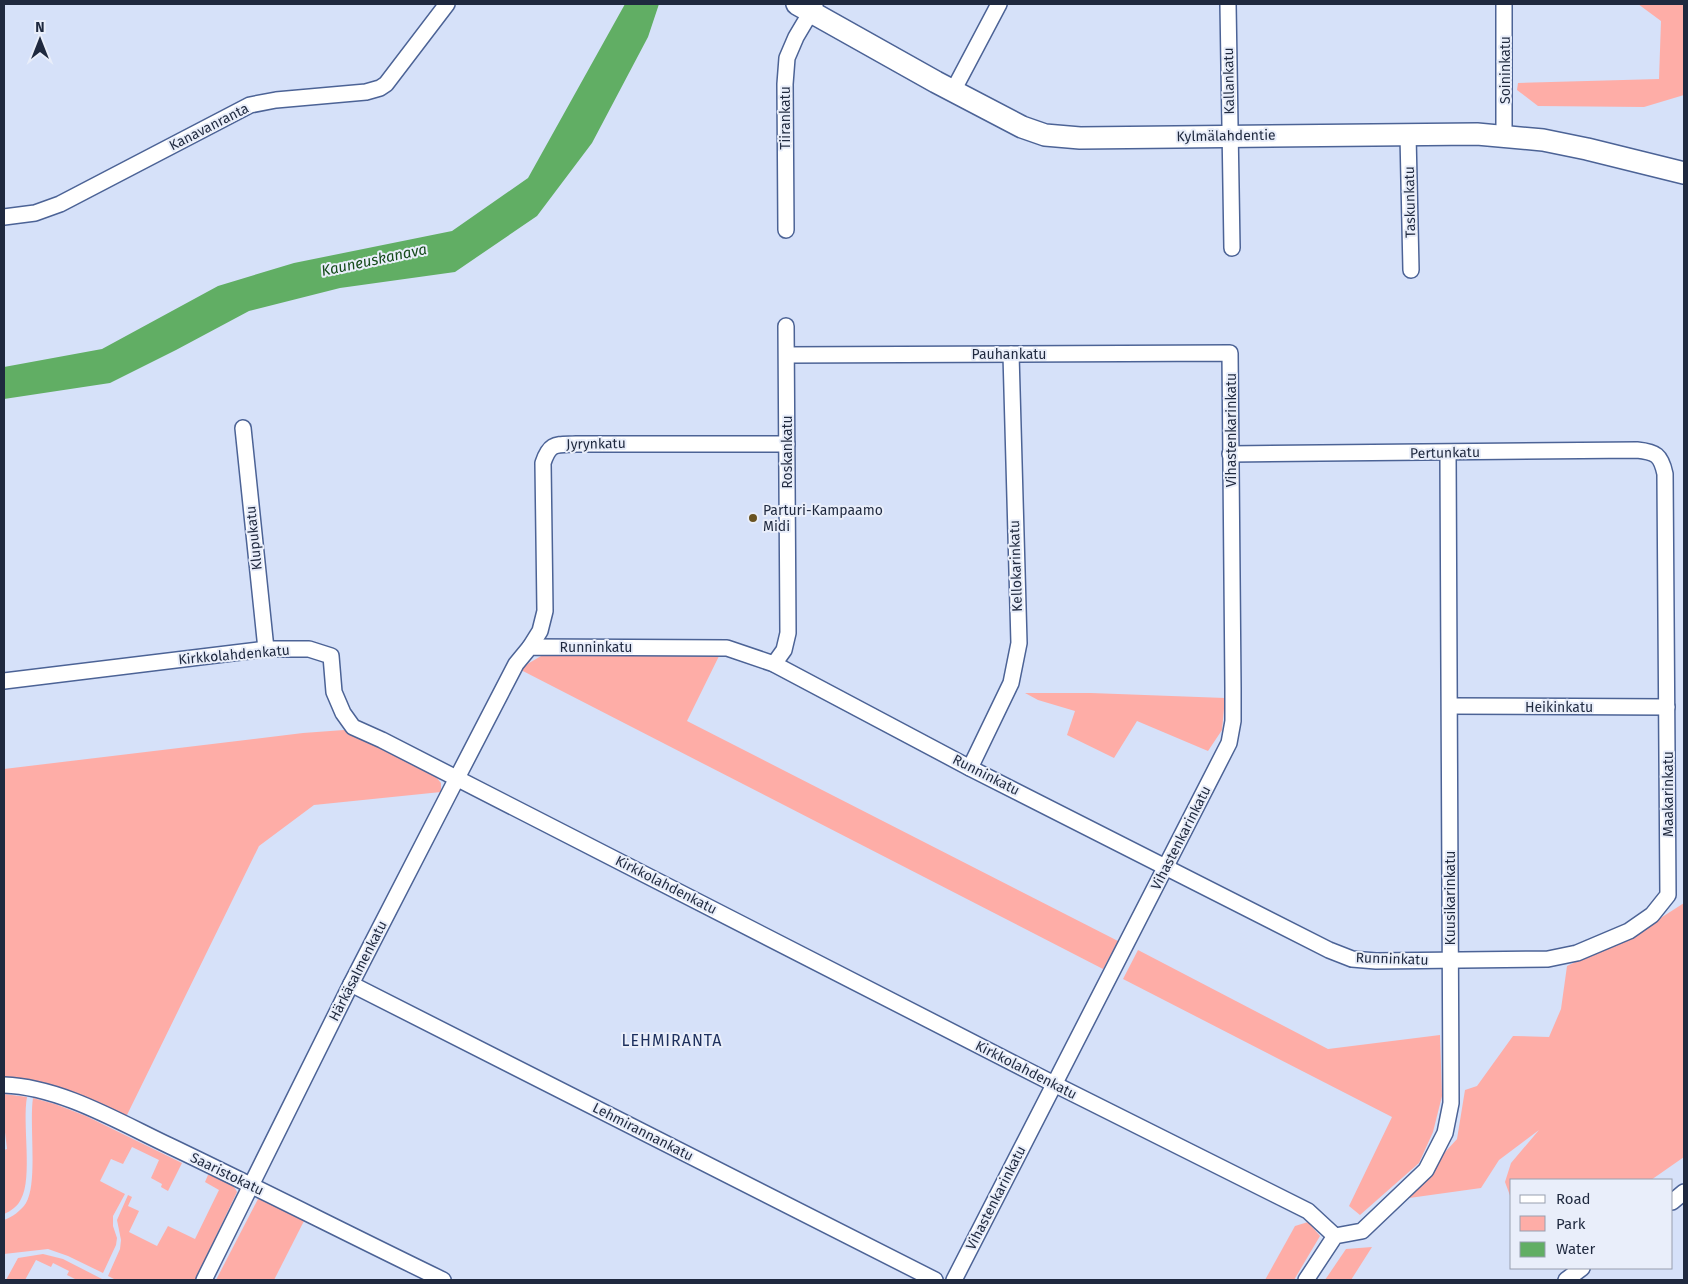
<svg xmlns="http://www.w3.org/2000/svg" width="1688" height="1284" font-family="'Fira Sans',sans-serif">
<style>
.green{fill:#feada7}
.water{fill:#61ae64}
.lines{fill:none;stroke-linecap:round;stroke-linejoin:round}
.street-casing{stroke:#4c6396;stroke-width:18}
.secondary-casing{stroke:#4c6396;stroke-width:24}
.street{stroke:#fff;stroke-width:15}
.secondary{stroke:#fff;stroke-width:21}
.poi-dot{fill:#695322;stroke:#e9eefa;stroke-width:2}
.labels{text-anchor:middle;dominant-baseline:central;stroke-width:4;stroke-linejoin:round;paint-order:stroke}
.street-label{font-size:14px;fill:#1f293f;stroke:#e9eefa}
.poi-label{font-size:14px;fill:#1f293f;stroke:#e9eefa;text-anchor:start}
.water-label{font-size:15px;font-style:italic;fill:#154b1a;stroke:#e9eefa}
.quarter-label{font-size:16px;letter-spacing:1px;fill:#1c2f5d;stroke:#e9eefa}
</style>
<rect width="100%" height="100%" fill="#d6e1f9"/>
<g class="green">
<path d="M1638,4H1684V95L1644,107L1538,106L1517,90L1518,83L1659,79L1661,21Z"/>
<path d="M720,654L687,721L1118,941L1103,969L519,669L541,656Z"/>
<path d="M1025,693H1091L1225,698L1222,730L1208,751L1137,721L1114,758L1067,735L1075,711L1038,700Z"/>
<path d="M344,730L436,777L441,783V792L314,805L259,846L126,1117L39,1082L4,1079V769L303,733Z"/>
<path d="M1684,903V1157L1651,1180H1512V1201L1505,1182L1511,1163L1539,1130L1499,1160L1481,1188L1402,1199L1457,1139L1465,1090L1477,1086L1513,1036L1549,1037L1561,1009L1567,966L1645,928Z"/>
<path d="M1138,950L1328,1049L1440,1035L1442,1096L1433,1132L1419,1163L1360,1215L1349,1206L1392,1117L1123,979Z"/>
<path d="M4,1094L27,1097C22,1123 33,1178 21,1199C18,1206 11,1211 4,1214V1150L7,1149L4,1124Z"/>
<path d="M33,1098L55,1104L86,1116L182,1163L168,1191L161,1187L162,1184L151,1178L159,1160L132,1147L123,1164L111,1159L100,1181L125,1194L113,1216V1226L117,1238L116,1245L103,1273L68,1256L48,1249L4,1254V1220C12,1217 21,1211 26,1203C38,1183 29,1125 33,1098Z"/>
<path d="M208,1175C218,1176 234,1183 237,1192L195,1280H116L108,1276L120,1249L121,1240L117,1220L128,1195L132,1197L128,1206L139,1211L129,1232L157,1246L168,1226L195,1239L219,1190L205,1182Z"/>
<path d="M258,1199H261L304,1221L274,1280H216Z"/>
<path d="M1308,1222L1320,1236L1294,1280H1265L1295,1226Z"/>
<path d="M1372,1247L1351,1280H1325L1346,1249Z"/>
<path d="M43,1254L63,1259L104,1280H77L67,1275L69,1271L53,1263L51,1267L36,1260L25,1280H6L18,1258Z"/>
</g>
<path class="water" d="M625,4H659L648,37L592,143L537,216L455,272L340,288L249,311L176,350L110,383L4,399V367L102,349L218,286L294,263L452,231L528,178Z"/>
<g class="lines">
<g class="street-casing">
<g id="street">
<path d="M1228,4L1232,248"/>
<path d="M953,91L999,4"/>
<path d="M1408,135L1411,270"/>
<path d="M1504,137V4"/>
<path d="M4,217L35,213L60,204L250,105L276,100L366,92L380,88L386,84L447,4"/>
<path d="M786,230L785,84L787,58L796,37L815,5"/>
<path d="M787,355L1230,353L1233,688V721L1229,743L954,1280"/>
<path d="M243,428L266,649"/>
<path d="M530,647L540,631L545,611L543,463C550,442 556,445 576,444H787"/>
<path d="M774,664L784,650L788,633L786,326"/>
<path d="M4,681L266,649H309L331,656L334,692L343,713L353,727L382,740L1054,1084L1308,1211L1335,1236"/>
<path d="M1450,706L1667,707"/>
<path d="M970,768L1011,683L1019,643L1011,354"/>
<path d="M351,984L935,1280"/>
<path d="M4,1085C61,1087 119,1122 170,1146C262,1190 352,1236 443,1280"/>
<path d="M1672,1202L1684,1192"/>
<path d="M204,1280L351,984L457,778L516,664L530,647L727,648L774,664L970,768L1329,950L1352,959L1376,961L1548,959L1577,953L1629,931L1652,915L1668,895L1665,474C1661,455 1656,452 1637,450L1230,454"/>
<path d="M1306,1280L1335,1236L1362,1231L1426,1170L1445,1133L1451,1103L1448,453"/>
<path d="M1566,1280L1582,1268"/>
</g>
</g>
<g class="secondary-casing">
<path id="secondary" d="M797,4L936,82L1022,127L1045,135L1080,138L1477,134L1543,140L1587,149L1684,173"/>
</g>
<use href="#street" class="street"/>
<use href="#secondary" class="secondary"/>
</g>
<circle class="poi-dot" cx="753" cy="518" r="5"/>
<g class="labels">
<g class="street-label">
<text transform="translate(1505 70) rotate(-90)">Soininkatu</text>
<text transform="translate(1229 81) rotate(-91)">Kallankatu</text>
<text transform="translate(785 118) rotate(-90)">Tiirankatu</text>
<text transform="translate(209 127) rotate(-27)">Kanavanranta</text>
<text transform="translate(1226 136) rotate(-1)">Kylmälahdentie</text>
<text transform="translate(1410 202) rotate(-91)">Taskunkatu</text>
<text x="1009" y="354">Pauhankatu</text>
<text transform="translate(1231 430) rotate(-90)">Vihastenkarinkatu</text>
<text transform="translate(596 444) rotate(-1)">Jyrynkatu</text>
<text transform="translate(787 452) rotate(-90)">Roskankatu</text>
<text transform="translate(1445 453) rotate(-1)">Pertunkatu</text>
<text transform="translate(254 538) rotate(-96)">Klupukatu</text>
<text transform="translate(1016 566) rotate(-92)">Kellokarinkatu</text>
<text x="596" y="647">Runninkatu</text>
<text transform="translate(234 655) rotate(-5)">Kirkkolahdenkatu</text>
<text x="1559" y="707">Heikinkatu</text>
<text transform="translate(986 775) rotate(27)">Runninkatu</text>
<text transform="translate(1668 794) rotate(-90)">Maakarinkatu</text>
<text transform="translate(1181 838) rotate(-63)">Vihastenkarinkatu</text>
<text transform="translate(666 885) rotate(27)">Kirkkolahdenkatu</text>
<text transform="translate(1450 898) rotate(-90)">Kuusikarinkatu</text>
<text transform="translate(1392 959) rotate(2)">Runninkatu</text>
<text transform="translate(358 971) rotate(-63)">Härkäsalmenkatu</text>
<text transform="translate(1026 1070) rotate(27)">Kirkkolahdenkatu</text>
<text transform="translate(643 1132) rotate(27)">Lehmirannankatu</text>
<text transform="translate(227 1174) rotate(26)">Saaristokatu</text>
<text transform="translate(996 1198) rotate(-63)">Vihastenkarinkatu</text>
</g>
<g class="poi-label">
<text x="763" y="510">Parturi-Kampaamo<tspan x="763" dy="16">Midi</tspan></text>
</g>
<g class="water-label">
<text transform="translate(374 260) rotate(-12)">Kauneuskanava</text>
</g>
<g class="quarter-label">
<text x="672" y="1040">LEHMIRANTA</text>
</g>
</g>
<rect width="1688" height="1284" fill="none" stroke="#1f293f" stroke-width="10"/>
<rect x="1510" y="1179" width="162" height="90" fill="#e9eefa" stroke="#989faf"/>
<rect x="1520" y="1195" width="25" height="8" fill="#ffffff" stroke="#989faf"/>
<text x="1556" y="1204" font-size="15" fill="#1f293f">Road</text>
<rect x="1520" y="1216" width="25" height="15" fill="#feada7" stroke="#989faf"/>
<text x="1556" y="1229" font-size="15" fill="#1f293f">Park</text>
<rect x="1520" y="1242" width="25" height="15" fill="#61ae64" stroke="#989faf"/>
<text x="1556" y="1254" font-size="15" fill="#1f293f">Water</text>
<g transform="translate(40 40)" stroke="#e9eefa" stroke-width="4" paint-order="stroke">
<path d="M0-4L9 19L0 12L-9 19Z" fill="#1f293f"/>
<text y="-8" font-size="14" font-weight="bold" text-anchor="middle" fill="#1f293f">N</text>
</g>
</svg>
